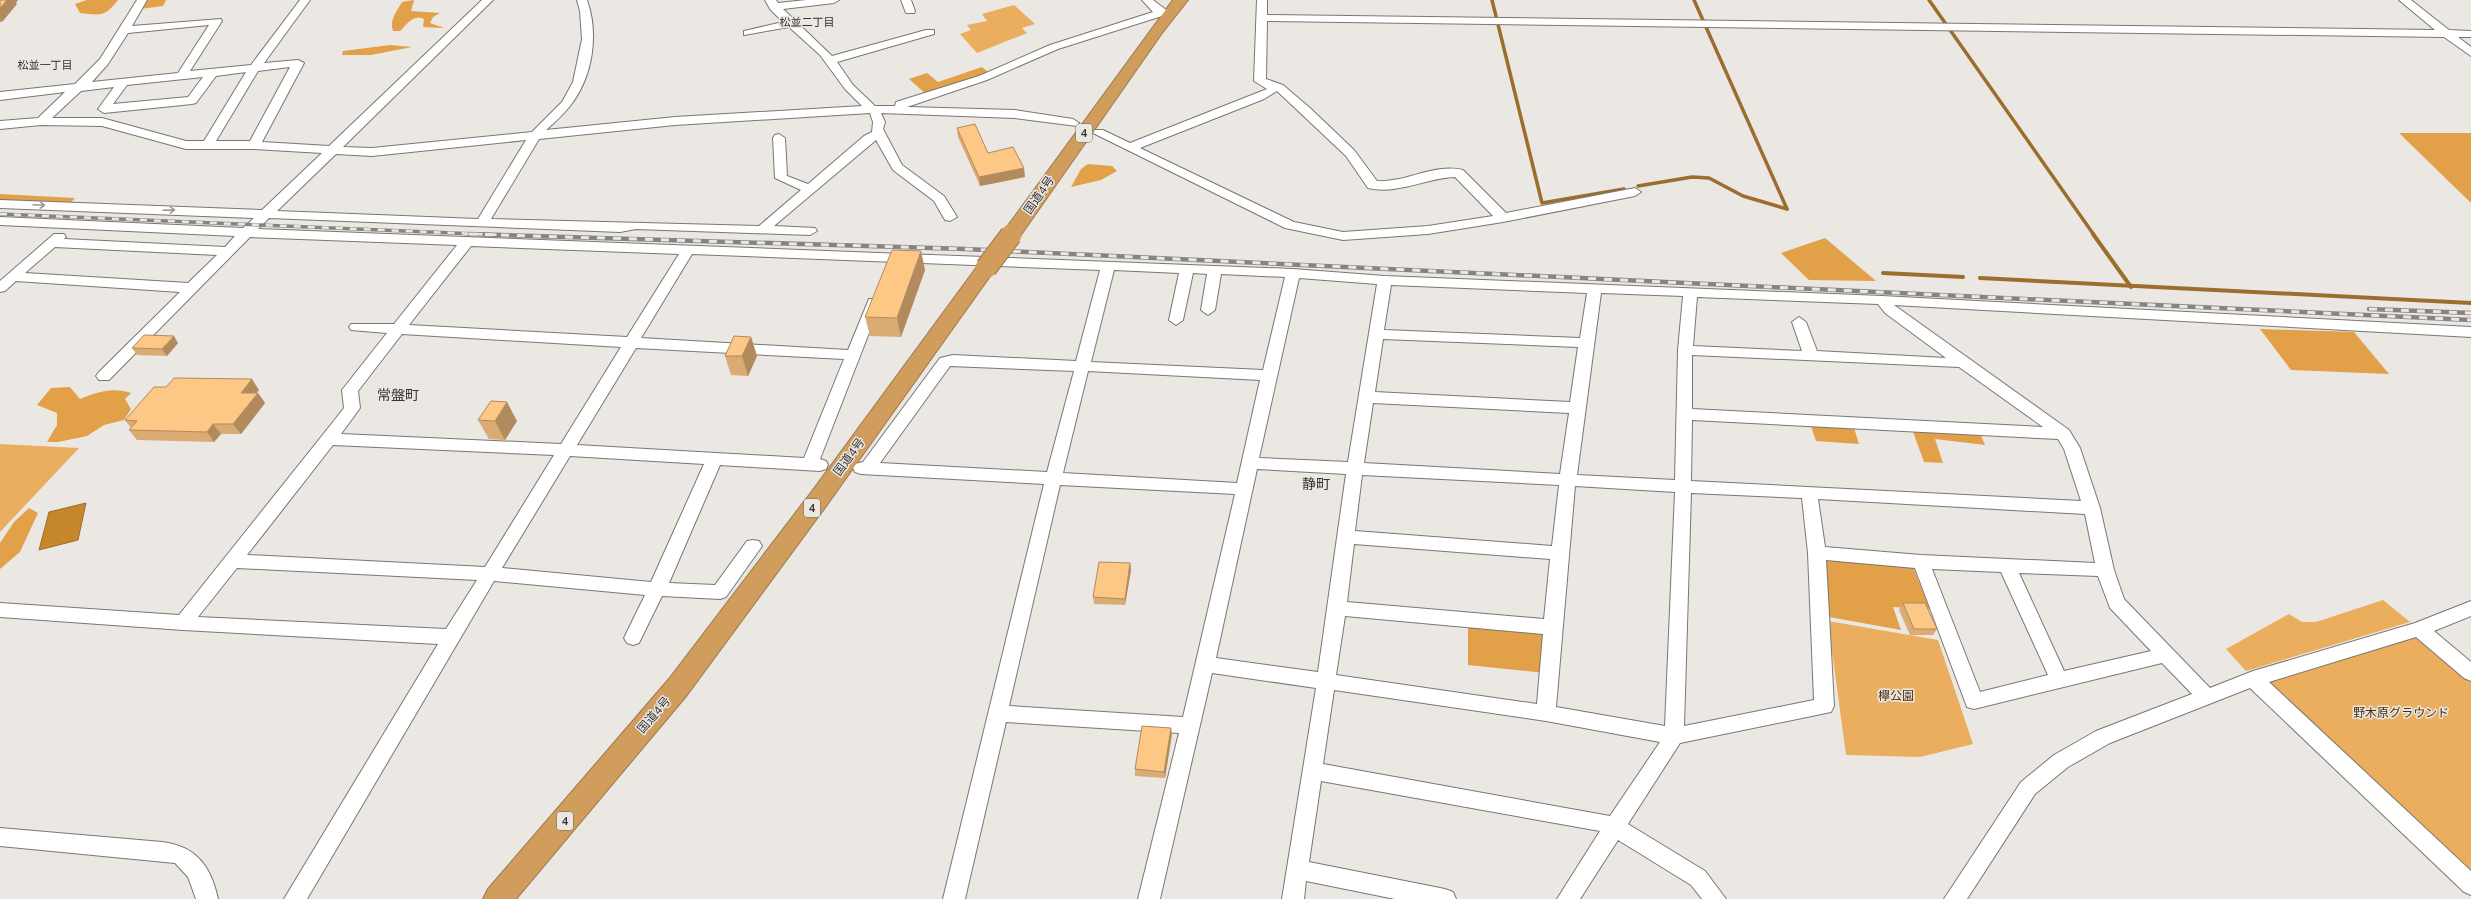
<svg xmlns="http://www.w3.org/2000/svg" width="2471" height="899" font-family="'Nunito Sans','Noto Sans JP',sans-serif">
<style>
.green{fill:#ebad5e}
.forest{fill:#e2a049}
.water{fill:#c6862a;stroke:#9b6e2d}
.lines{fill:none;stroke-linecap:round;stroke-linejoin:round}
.stream-far1{stroke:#9b6e2d;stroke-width:3.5}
.stream{stroke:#9b6e2d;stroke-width:4}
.minor-casing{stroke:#7a7773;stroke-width:2}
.highway-casing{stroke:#9a794e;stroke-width:2}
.minor{fill:#fff;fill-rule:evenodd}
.highway{fill:#d09d5d;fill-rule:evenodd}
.rail-far1-casing{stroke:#868381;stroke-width:3.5}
.rail-casing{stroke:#868381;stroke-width:4.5}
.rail-far1{stroke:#ebe7e3;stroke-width:2.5;stroke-dasharray:7;stroke-linecap:butt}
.rail{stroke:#ebe7e3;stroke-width:3;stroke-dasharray:8;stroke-linecap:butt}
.highway-bridge-casing{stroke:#9a794e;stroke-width:23;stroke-linecap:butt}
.highway-bridge{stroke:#d09d5d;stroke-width:21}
.wall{fill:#daab73}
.shaded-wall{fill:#b18b5e}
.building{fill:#fdc786;stroke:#b18b5e}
.oneway{stroke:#9a9a99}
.labels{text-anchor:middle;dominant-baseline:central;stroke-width:3;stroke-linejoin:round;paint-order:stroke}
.far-neighbourhood-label{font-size:11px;fill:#363533;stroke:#ebe7e3}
.shield{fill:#ebe7e3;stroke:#6c6a68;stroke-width:1}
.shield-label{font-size:11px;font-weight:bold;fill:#363533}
.street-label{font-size:12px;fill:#363533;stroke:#ebe7e3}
.park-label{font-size:12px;fill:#492e08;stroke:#ebe7e3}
.quarter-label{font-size:14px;fill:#363533;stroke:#ebe7e3}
</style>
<rect width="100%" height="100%" fill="#ebe7e3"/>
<g class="green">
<path d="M1014,5L1035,24L1022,28L1027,33L977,53L960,34L971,30L967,25L987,21L982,14Z"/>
<path d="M0,444L79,448L0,532Z"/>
<path d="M2383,600L2410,622L2246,671L2226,649L2289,614L2302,622H2316Z"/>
<path d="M1828,621L1938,640L1973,744L1920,757L1846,755Z"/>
<path d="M2419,635L2471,678V874L2264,682Z"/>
</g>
<g class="forest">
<path d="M87,0H118C105,17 101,15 80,13L75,4Z"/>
<path d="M139,0H166L163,6L132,10Z"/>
<path d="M414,0L411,11L440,13L433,17L430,23L444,28L423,27L424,19C413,14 407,24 400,31H393C389,20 397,11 402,2Z"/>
<path d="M390,45L412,47L371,55H342L343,51Z"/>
<path d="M982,67L988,72L926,94L909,79L927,73L938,82Z"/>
<path d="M2399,133H2471V203Z"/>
<path d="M1088,164L1112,166L1117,171L1101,180L1071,187L1081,169Z"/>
<path d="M0,194L75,198L67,207L0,204Z"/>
<path d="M1825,238L1876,281L1809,280L1781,253Z"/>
<path d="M2260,329L2354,332L2389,374L2291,370Z"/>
<path d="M70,387L80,399C98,392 112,387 131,393L125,399L131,409L124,420L104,425L87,436L58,442H47L57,425V413L37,405L51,388Z"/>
<path d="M1811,426L1854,428L1859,444L1816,441Z"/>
<path d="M1912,429L1980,433L1985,445L1935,439L1943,463L1924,462Z"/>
<path d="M29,508L38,513L20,552L0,569V543L14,522Z"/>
<path d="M1826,559L1913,567L1930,609L1893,607L1901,630L1829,617Z"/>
<path d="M1468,621L1542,629L1545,673L1468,665Z"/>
</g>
<path class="water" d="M86,503L78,540L39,550L49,512Z"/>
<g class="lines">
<g class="stream-far1">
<path d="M1492,0L1542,203L1624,189"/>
<path d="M1694,0L1787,209"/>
<path d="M1929,0L2094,235"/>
<path d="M1638,186L1692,177L1709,178L1743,196L1787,209"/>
</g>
<g class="stream">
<path d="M2093,234L2131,287"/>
<path d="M1883,273L1963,277"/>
<path d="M1980,278L2471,303"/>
</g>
<g class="minor-casing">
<g id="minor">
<path d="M137,0H147L132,26L221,19L222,21L190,71L251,65L300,0H310L264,63L298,60L304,63L262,142L329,146L482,0H493L343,147L372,148L532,132L562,102L573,82L582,39L580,11L577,0H587C599,34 593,77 570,106C563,115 554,123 546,130L675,117L862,106L845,89L820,55L789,27L744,35V31L783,22L770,9L765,0H776L778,3L806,0H839L834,3L783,9L832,56L926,30H934V34L837,62L853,85L875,106H895L896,102L979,76L1050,45L1153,12L1142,0H1153L1173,15L1168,18L1162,16L1058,49L987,80L907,107L1015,110L1073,119L1079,123L1077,126L1015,118L881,113L885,122L883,129L902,165L944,196L957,217L950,221L945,220L934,201L893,170L876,140L774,226L815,228L817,231L810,235L636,229L620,232L269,218L258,229L1293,269L1385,276L1882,296L2471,327V337L1894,305L2069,430L2080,448L2100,508L2114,570L2124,599L2210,688L2253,671L2415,623L2471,601V616L2434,631L2471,662V681L2464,678L2416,637L2269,682L2471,871V895L2464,892L2250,688L2110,743L2068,767L2035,794L1967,899H1944L2021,782L2054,755L2096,731L2192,694L2162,663L1974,709L1967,707L1915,568L1826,560L1834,706L1831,712L1680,743L1628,824L1705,871L1726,899H1702L1691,885L1618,840L1580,899H1557L1600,831L1321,781L1309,862L1445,889L1453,892L1456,899H1395L1306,881L1304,899H1282L1316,688L1212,673L1160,899H1138L1179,733L1006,722L965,899H943L1044,484L861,474L855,472L853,468L855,464L863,462L940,358L953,355L1076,361L1100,270L692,254L641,338L848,350L869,299H879L881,302L820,459L826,461L828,465L826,469L820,471L720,465L669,583L715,585L747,541L753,540L759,541L762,546L726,597L720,599L662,596L639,643L633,645L627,643L624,638L645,595L494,581L307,899H284L438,644L183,630L0,617V603L179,615L337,417L344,408L342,390L387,333L351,330L349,327L351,324H394L457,245L250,237L109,380H99L96,376L99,372L180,292L16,281L5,291L0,292V281L54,234H64L66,237L64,239L225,247L235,236L0,225V217L243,228L254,218L0,208V200L262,210L322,153L254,149H186L102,126L41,125L0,129V121L38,118L65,92L0,100V92L75,84L100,59ZM209,25L178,73L92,82L108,64L128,33ZM290,67L250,141H216L258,71ZM246,72L204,141H186L102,118H52L81,91L114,87L98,109L104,113L192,104L196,103L216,76ZM203,77L188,97L113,104L127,85ZM870,113L873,122L872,132L864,136L808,184L787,176L785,138L779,134L775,135L773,138L775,178L801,190L759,226L491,219L539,139L675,125ZM526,140L478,219L277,211L336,154L372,156ZM471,246L679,254L627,337L409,325ZM55,247L217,255L188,283L25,273ZM1114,270L1179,273L1169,320L1176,325L1183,320L1193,273L1207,274L1201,310L1208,315L1215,310L1221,274L1285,277L1263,370L1091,362ZM1299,278L1377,284L1348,462L1259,458ZM1391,285L1587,293L1580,338L1384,330ZM1601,293L1683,296L1678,350L1675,480L1577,475ZM1697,297L1878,304L1885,313L1946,358L1817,351L1806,322L1799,317L1792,322L1802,351L1693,346ZM402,334L621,347L561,444L341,434L360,408L358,391ZM1383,339L1578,347L1570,402L1375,392ZM636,348L844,359L804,458L577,445ZM1692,355L1959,367L2043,427L1692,409ZM950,366L1074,371L1047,472L880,463ZM1088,371L1260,380L1237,483L1063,473ZM1373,403L1569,413L1560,474L1364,463ZM1692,420L2058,439L2064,449L2081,501L1691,481ZM333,445L554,455L485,567L247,555ZM570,456L704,464L651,582L502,568ZM1257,469L1346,474L1318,672L1216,658ZM1362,475L1559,485L1552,546L1355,531ZM1060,485L1235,494L1183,717L1009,706ZM1575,486L1675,492L1665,726L1556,707ZM1691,493L1802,498L1808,553L1814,700L1684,726ZM1818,499L2085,514L2095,563L1921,555L1825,547ZM1354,544L1550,559L1544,619L1347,602ZM237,568L477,580L446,629L198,617ZM1932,569L2001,572L2048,675L1980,692ZM2019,573L2098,576L2110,608L2151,651L2064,671ZM1345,616L1543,634L1537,704L1336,675ZM1334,690L1546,721L1660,742L1610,816L1323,764Z"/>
<path d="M901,0H911L915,11L914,13H906Z"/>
<path d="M1257,0H1267V15L2435,30L2399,0H2411L2449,30L2471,31V37H2458L2471,47V56L2444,37L1267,21L1266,79L1283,85L1310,108L1354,150L1377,181C1405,183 1434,163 1463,170L1506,213L1635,188L1641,192L1635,196L1503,222L1428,234L1343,240L1285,228L1093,133L1095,130H1103L1130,143L1267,89L1254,81ZM1277,91L1346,156L1368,188C1397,195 1426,178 1455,177L1493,216L1428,226L1343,232L1294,222L1140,148L1264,99Z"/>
<path d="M0,828L162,842C196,846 211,866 218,899H196L188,877L175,863L0,846Z"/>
</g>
</g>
<g class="highway-casing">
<g id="highway">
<path d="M1173,0H1188L1162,33L1018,239H1004L1002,235L1004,231Z"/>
<path d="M986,262L993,264L996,268L993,272L829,502L687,695L516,899H483L488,889L669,679L813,490L979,264Z"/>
</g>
</g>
<use href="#minor" class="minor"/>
<use href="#highway" class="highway"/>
<g class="rail-far1-casing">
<path id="rail-far1" d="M0,214L501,235"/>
</g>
<g class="rail-casing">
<g id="rail">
<path d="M469,234L965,249L2471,320"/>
<path d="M2369,309L2471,313"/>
</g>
</g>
<use href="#rail-far1" class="rail-far1"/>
<use href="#rail" class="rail"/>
<g class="highway-bridge-casing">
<path id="highway-bridge" d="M986,268L1011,235"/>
</g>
<use href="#highway-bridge" class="highway-bridge"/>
</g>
<g class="wall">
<path d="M957,128L988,153L1025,177L980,186L958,137Z"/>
<path d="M925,270L901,337L870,336L865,317Z"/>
<path d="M751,337L757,356L748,376L731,375L725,356Z"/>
<path d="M178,343L167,356L137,355L132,348Z"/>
<path d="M259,390L256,393H258L265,403L241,434H221L214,442L137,440L129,430L131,428L125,420Z"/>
<path d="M478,420L517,421L505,440L489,439Z"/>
<path d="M1130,563L1131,570L1125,605L1094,604L1093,597Z"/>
<path d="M1903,603L1937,629L1933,635H1910L1899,610Z"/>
<path d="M1172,734L1165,778L1135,776V769Z"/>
</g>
<g class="shaded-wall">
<path d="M7,0H18L16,3L17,4L3,21L0,22V8Z"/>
<path d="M1024,168L1025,177L980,186L979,177Z"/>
<path d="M921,251L925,270L901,337L897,318Z"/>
<path d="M174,336L178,343L167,356L162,349Z"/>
<path d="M751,337L757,356L748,376L742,356Z"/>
<path d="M252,379L259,390L248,403L241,393Z"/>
<path d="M258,393L265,403L241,434L233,424Z"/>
<path d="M507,402L517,421L505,440L495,421Z"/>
<path d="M213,424L221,434L214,442L207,432Z"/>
<path d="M1130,563L1131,570L1125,605V599Z"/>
<path d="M1171,728L1172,734L1165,778L1164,772Z"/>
</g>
<g class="building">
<path d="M0,0H7L0,8Z"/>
<path d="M975,124L988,153L1013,147L1024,168L979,177L957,128Z"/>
<path d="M892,250L921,251L897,318L865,317Z"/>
<path d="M144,335L174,336L162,349L132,348Z"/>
<path d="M734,336L751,337L742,356H725Z"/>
<path d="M174,378L252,379L241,393H258L233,424H213L207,432L129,430L137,421L125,420L154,387H166Z"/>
<path d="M491,401L507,402L495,421L478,420Z"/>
<path d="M1099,562L1130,563L1125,599L1093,597Z"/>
<path d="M1903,603H1925L1937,629H1914Z"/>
<path d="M1142,726L1171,728L1164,772L1135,769Z"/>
</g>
<defs><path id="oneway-shaft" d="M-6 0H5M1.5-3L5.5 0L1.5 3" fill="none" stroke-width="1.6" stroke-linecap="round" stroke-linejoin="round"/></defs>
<g class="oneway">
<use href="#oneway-shaft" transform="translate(39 205) rotate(3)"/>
<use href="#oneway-shaft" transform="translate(169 210) rotate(-2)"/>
</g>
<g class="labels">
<g class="far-neighbourhood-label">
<text x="807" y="22">松並二丁目</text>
<text x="45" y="65">松並一丁目</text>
</g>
<g class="shield">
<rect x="1076" y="124" width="16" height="18" rx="3"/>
<rect x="804" y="499" width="16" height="18" rx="3"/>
<rect x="557" y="812" width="16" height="18" rx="3"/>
</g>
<g class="shield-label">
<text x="1084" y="133">4</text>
<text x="812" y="508">4</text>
<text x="565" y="821">4</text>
</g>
<g class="street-label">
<text transform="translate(1039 195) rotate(-55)">国道4号</text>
<text transform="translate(849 457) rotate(-54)">国道4号</text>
<text transform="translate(654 715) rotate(-49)">国道4号</text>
</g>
<g class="park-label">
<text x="1896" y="696">欅公園</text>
<text x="2401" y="713">野木原グラウンド</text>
</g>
<g class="quarter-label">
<text x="398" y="395">常盤町</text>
<text x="1316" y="484">静町</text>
</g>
</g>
</svg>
